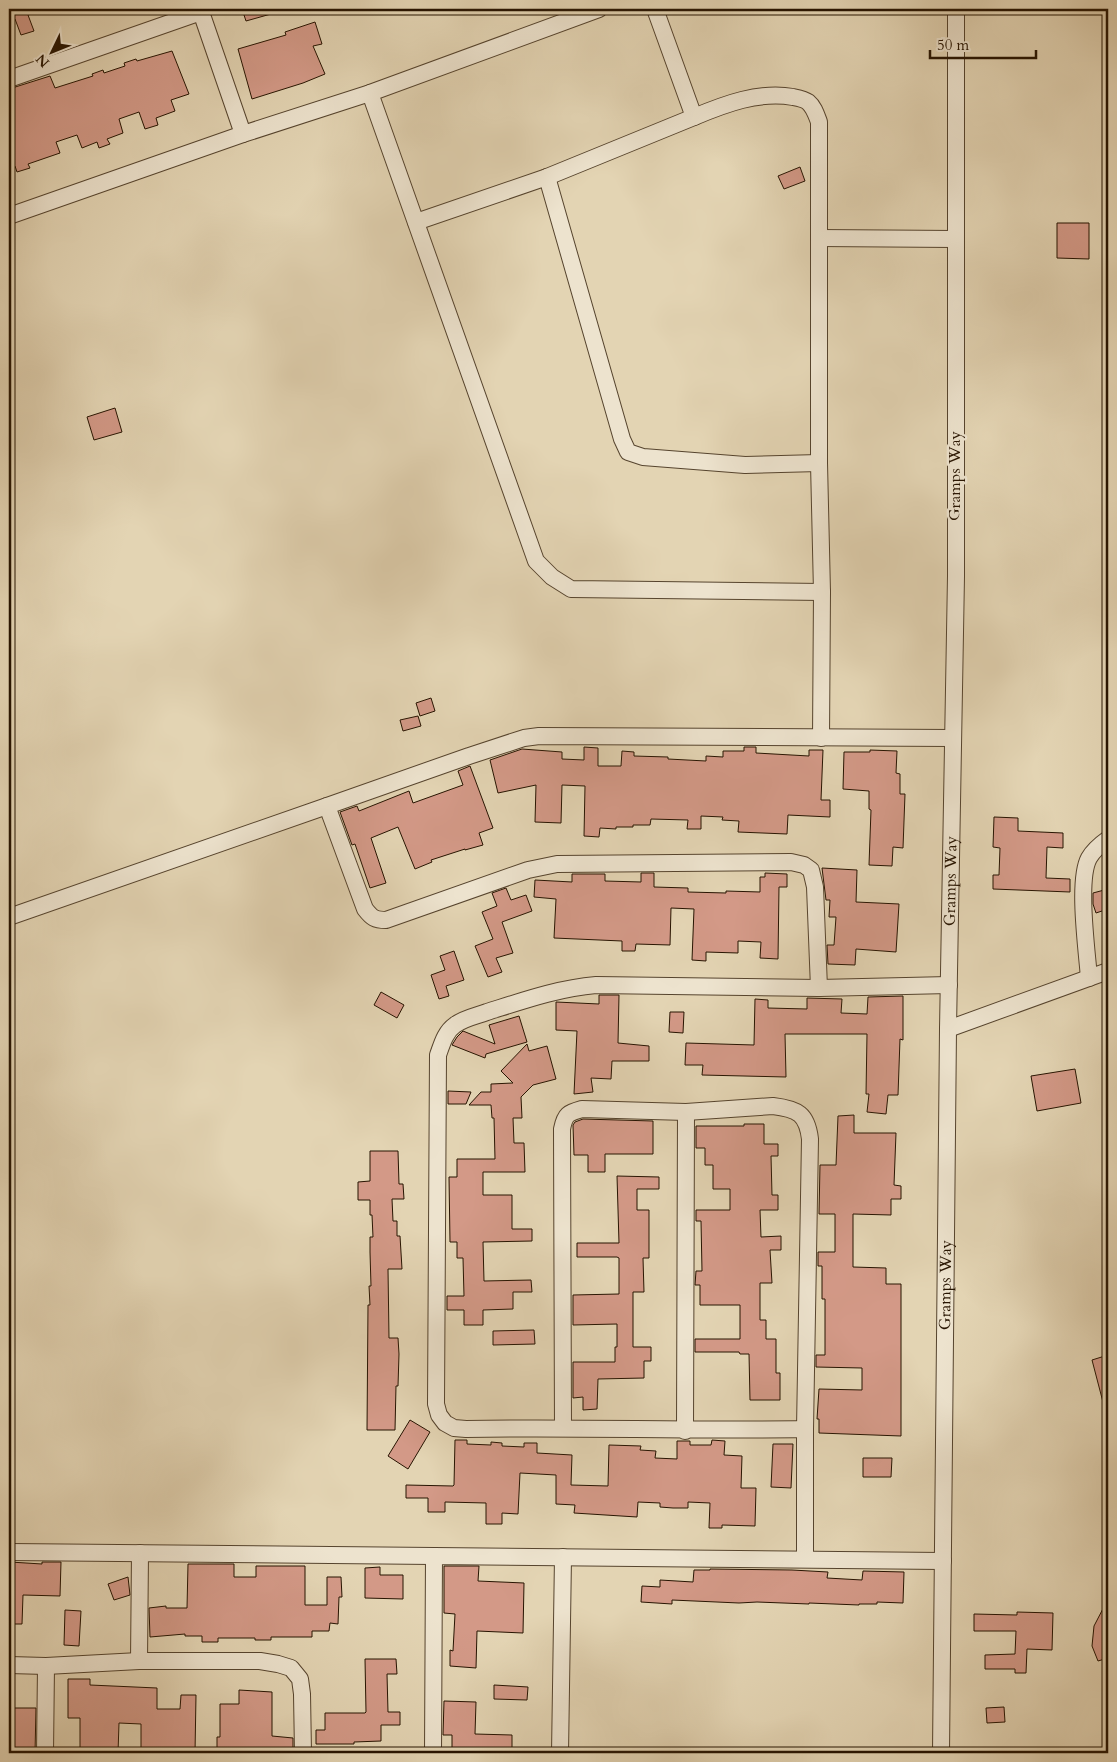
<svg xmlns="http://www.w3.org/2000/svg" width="1117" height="1762" font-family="Cardo,serif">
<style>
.building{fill:#d39987;stroke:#271401}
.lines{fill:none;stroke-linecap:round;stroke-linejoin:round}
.street-casing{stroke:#56442e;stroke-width:18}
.street{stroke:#ede3ce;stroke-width:16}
.labels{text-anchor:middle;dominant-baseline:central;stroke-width:4.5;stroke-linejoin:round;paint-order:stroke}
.street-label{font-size:16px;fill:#271401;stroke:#ede3ce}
</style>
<rect width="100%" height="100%" fill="#e3d4b3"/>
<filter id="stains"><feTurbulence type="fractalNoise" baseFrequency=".004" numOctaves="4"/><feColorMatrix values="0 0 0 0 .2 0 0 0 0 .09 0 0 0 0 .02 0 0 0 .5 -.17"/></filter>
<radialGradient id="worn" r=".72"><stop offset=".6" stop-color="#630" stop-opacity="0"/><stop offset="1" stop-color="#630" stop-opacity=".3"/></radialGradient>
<g class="building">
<path d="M9,9H41V11L28,15L34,31L21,35L15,19L9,22Z"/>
<path d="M242,9H277L278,12L246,21Z"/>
<path d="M315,22L322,44L313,46L325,74L303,83L252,99L238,49L286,35L285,32Z"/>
<path d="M172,51L189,94L171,100L175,111L156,118L158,125L145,129L139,112L119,119L123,133L107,139L110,144L99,148L97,142L82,148L77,135L56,142L60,153L28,164L30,168L17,172L15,166L9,169V89L50,76L55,88L93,76L92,74L103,70L104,73L125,66L124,63L136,59L137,61Z"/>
<path d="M800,167L805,181L784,189L778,176Z"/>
<path d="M1057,223H1089V259L1057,258Z"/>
<path d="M115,408L122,432L94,440L87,417Z"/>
<path d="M431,698L435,711L420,716L416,703Z"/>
<path d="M418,716L421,726L403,731L400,720Z"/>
<path d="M584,747L598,748V766H621L622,751L634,752V756L668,757V759L706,761V756L723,757V751H744V747H756V753L809,756V750H823L821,800H830V817L788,815L787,834L738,832L739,821L722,820L723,817L701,816V829H687L688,820L651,819L650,825H633V827H616V829L600,828L599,837L584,836L585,786L562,785L561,823L535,822L536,785L498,793L490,760L522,749L562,752V759L584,760Z"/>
<path d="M870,750L897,751L896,773L900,774V794H905L903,848L893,847L892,866L869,865L871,810L869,809V791L843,789L844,752H870Z"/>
<path d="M470,766L493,828L479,833L483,845L465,850V849L431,860L432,862L415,869L398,827L371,838L386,883L370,888L355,844L352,845L340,812L357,806L359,811L409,791L413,803L463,785L458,771Z"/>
<path d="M994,817L1018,818V831L1063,833V848L1047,847L1046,878L1070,879V892L993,889V875H999L1000,848L993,847Z"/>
<path d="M822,868L857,870L856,902L899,904L896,952L856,949L855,965L828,964L827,945H834L836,917H829L830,900H826Z"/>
<path d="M641,873H654V887L688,888V892L726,893V891L760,892V877H765V873L787,874V887H779L778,959L760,958L761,942L738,941V953L706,952V961L692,960L694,909L671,908L670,945L636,944L635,951H622V941L554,938L556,899L534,897L535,880L572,882V874H605V881L641,882Z"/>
<path d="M506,888L511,900L526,895L532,911L502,922L513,953L496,958L502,972L488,977L475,946L493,939L482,912L497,906L492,893Z"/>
<path d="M1108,889V909L1096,913L1093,904V893Z"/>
<path d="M454,951L464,980L446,986L449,996L439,999L431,975L445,970L440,956Z"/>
<path d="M381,992L404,1005L397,1018L374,1005Z"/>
<path d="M599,995H619L618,1043L649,1046V1061H612L611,1079L591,1078L593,1092L574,1094L577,1031L556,1030V1002L599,1004Z"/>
<path d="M903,996V1040L900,1039L898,1095H888L886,1114L867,1112L869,1094H866L867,1034H785L786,1077L702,1075L703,1065H685L686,1043L754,1045L755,999L768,1000V1008L807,1009V998L842,999L841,1013L867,1014L868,997Z"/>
<path d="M670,1012H684L683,1033L669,1032Z"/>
<path d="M519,1016L527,1042L486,1054L485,1058L452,1045L457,1037L463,1031L495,1044L489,1025Z"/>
<path d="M527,1044L529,1051L547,1046L556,1079L533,1085L521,1097L522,1118H513L514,1143H524L525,1172H483V1195H512V1229H532V1241L483,1242L484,1281L531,1280L532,1292H513V1309L483,1310V1325H464V1310H447V1296H464L463,1258H457V1242H450L449,1177H457V1159H495L494,1118H492L491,1105H469L481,1092H491V1084L513,1083L501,1071Z"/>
<path d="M1075,1069L1081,1103L1037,1111L1031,1076Z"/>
<path d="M448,1091L471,1092L466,1104H448Z"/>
<path d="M854,1115V1133H896L894,1185L901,1186V1199H891V1215L853,1214V1267L886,1268V1284H901V1436L819,1433V1419H817L819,1389L862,1390V1368L816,1367V1355H825V1299H822V1266H818V1252H835V1214H819L820,1165H836L838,1116Z"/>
<path d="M583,1119L653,1121V1154H605V1172H588V1155H574L573,1125L575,1122Z"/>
<path d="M744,1124H764V1144H778V1156H771L772,1195H778V1210H760L761,1237L781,1236V1250H770L772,1283H760V1320H766V1339H776V1373H780V1400H750L749,1354H740L739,1352H695V1339H740V1305H700V1285H695L696,1271H702L701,1221H696V1210H730V1189H713V1165H705V1148H696V1126H744Z"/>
<path d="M370,1151H398L399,1184H403L404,1199H392L393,1221H397V1236H400L402,1269H388L389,1338H398L399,1354L398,1386H396L395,1430H367L368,1305H370L369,1286H371L370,1252V1237H373L372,1215H370V1200H358V1182L370,1181Z"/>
<path d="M617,1176L659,1177V1189H637V1210H649V1258H643L644,1292H633V1347H651V1361H644V1378L598,1379L597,1409L583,1410V1397L573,1398V1362H615V1347H617V1324L573,1325V1295L619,1294V1258L617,1257H577V1243H619Z"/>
<path d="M534,1330L535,1344L493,1345V1331Z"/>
<path d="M1108,1355V1405L1104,1406L1092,1360Z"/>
<path d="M410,1420L430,1432L408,1469L388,1456Z"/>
<path d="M455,1440H467V1444L491,1445V1442L502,1443V1446L524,1447V1443H537V1453L572,1455L571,1485L608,1486L609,1445L641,1446L640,1450L656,1451L655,1458L677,1459V1441H690V1445H711L712,1440L725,1441L724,1455L742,1456L741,1488H756L755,1526L722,1525V1528H709L710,1503L688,1502V1508H673L660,1507V1503L638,1502L637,1517L574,1513L575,1505L556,1504V1475L520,1473L518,1514L502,1513V1524H486V1503L445,1502V1512H428V1498H406V1485L453,1486L454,1485Z"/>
<path d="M773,1444H793L791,1488L771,1487Z"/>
<path d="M863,1458H892L891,1477H863Z"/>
<path d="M10,1562L42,1564V1562H61L60,1596L23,1595L22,1624H9Z"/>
<path d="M188,1564H234V1577H256V1566H305V1605H327V1577H341L342,1597H339L338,1624L330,1623L329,1631H312V1637H271V1640H255V1638H218V1642H202V1636H185V1634L150,1637L149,1608L166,1606V1608H187Z"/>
<path d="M444,1566H479L478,1581L524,1583L523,1633L477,1631L476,1668L450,1666V1650L453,1651L455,1614L444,1613Z"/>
<path d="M380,1567V1575H403V1599L365,1598V1568Z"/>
<path d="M710,1569L792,1570L828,1572L827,1578L862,1580L863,1571L904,1572L903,1603L877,1602V1604H859V1605L809,1603V1604L757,1602L739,1603L672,1600V1604L641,1602L642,1586L660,1587V1580L693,1582L694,1570H710Z"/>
<path d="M128,1577L130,1595L114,1600L108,1584Z"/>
<path d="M1108,1599V1658L1098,1661L1092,1646L1094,1626Z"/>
<path d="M65,1610L81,1611L79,1646L64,1645Z"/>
<path d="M1017,1612L1053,1613L1052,1650L1027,1649L1026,1673H1015V1669H985V1655L1015,1654L1016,1631H974V1614L1017,1615Z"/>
<path d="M365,1659H396L397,1674H387L388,1712H400V1725H381V1741L354,1742V1744H316V1730H325V1713H365L366,1712Z"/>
<path d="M68,1679H90V1685L157,1688V1709H180L181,1695H196L195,1753H141V1724L119,1723L118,1753H80V1718H68Z"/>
<path d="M494,1685L528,1687L527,1700L494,1699Z"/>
<path d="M239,1690L272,1692V1736L293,1738V1753H217V1737H220V1704H239Z"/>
<path d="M444,1701L476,1702L475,1734L512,1735V1751H508V1753H452V1735H443Z"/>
<path d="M1004,1707L1005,1722L987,1723L986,1708Z"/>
<path d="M9,1708H36L35,1753H9Z"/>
</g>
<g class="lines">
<g class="street-casing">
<g id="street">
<path d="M200,9L243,134"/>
<path d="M9,79L201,12"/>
<path d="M370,93L536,561L552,577L571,589L822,592"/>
<path d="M694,117C725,104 759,91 793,97C798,98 804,99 808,102C814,107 816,114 819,122V463L822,592L821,738"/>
<path d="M547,177L622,439L628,452L643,457L745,465L819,463"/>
<path d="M9,216L243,134L370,93L599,9"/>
<path d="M416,222L547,177L694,117L655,9"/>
<path d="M819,238L955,239"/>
<path d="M9,917L327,806"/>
<path d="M1089,978C1087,951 1077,880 1089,858C1093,851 1101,844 1108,839"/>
<path d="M819,988L815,887L811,870L804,865L791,862L557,864L528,870L386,920C375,920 372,918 365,909L327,806L469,756L524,738L539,736L952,738"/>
<path d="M948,1029L1108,971"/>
<path d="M563,1427L562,1129C565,1114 568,1113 582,1109L686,1112L773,1106C798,1109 807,1114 810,1139L805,1429"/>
<path d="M685,1431L686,1112"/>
<path d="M9,1552L434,1556"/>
<path d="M805,1559V1429C692,1431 579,1427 466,1429L454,1428L445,1423L439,1415L436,1404L438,1055C442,1044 445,1032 455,1025C464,1018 476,1016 487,1012C522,1001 559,988 596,985L819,988L949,985"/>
<path d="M139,1661L140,1553"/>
<path d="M9,1665L46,1666L139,1661H260L278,1664L291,1668L300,1679L302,1694L303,1753"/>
<path d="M45,1753L46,1666"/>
<path d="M433,1753L434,1556L943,1561"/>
<path d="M560,1753L563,1557"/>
<path id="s1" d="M941,1753L948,1029L956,576V9"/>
</g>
</g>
<use href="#street" class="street"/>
</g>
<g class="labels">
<g class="street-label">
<text transform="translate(955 476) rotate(-90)">Gramps Way</text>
<text stroke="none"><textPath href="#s1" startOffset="872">Gramps Way</textPath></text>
<text stroke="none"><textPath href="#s1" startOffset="468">Gramps Way</textPath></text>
</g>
</g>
<rect width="1117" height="1762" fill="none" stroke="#e3d4b3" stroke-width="30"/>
<rect x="10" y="10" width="1097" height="1742" fill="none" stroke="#271401" stroke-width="2.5"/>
<rect x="15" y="15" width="1087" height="1732" fill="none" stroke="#271401"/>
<g transform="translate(52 52) rotate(227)" stroke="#ede3ce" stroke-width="4" paint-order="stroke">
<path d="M0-4L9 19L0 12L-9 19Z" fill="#271401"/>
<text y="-8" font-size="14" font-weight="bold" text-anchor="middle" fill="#271401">N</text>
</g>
<path d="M930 50v8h106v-8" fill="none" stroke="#271401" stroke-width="2.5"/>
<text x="937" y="50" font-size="15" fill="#271401" stroke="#ede3ce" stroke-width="4" paint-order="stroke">50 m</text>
<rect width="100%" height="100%" filter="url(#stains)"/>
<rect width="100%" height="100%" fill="url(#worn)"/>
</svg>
